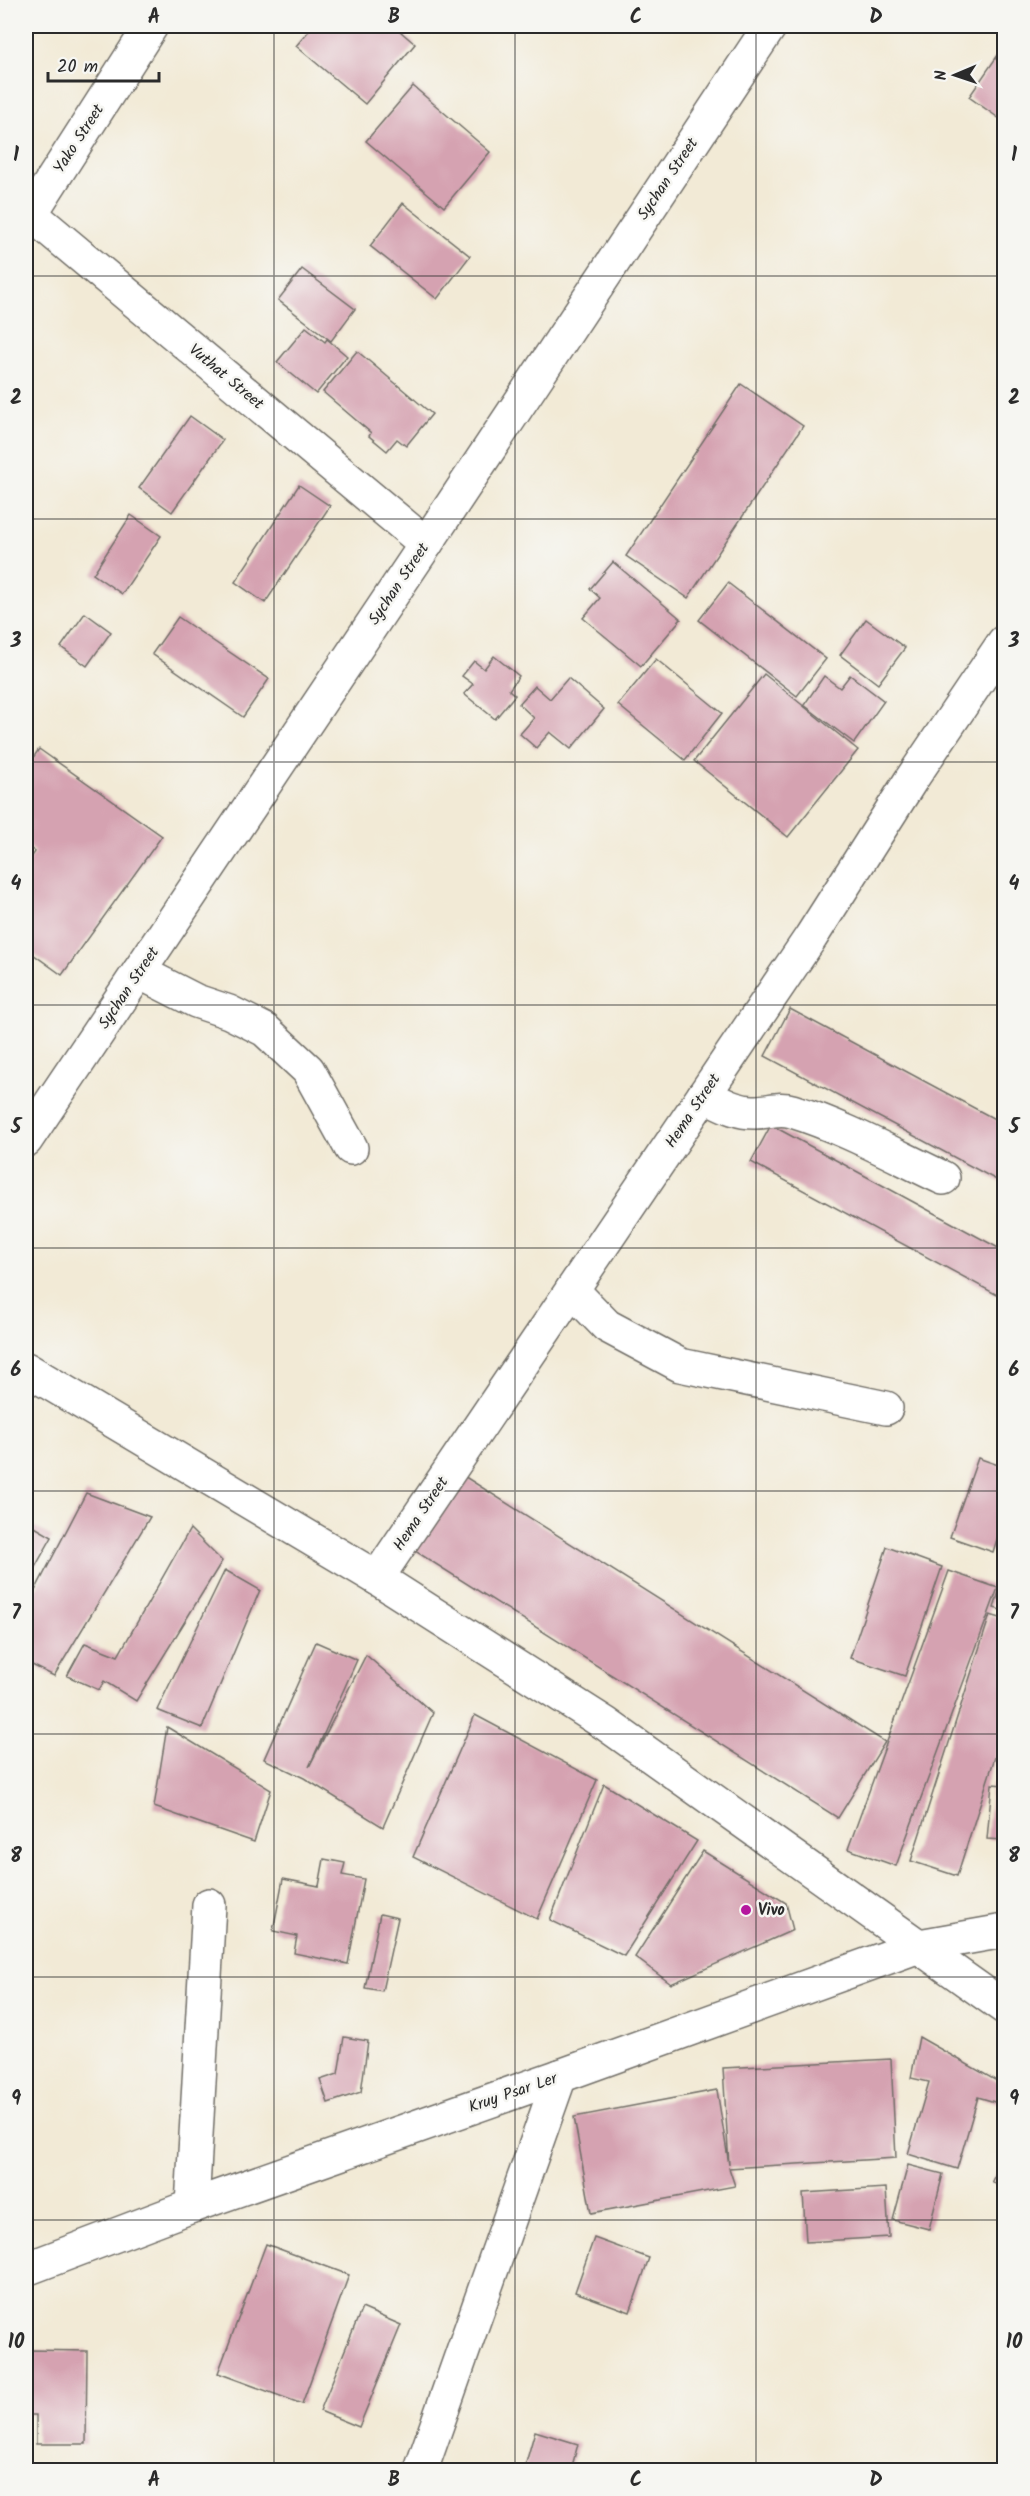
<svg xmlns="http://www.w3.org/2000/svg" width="1030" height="2496" font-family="Kalam,sans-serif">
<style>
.building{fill:#d5a2b1}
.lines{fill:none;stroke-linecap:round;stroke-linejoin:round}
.minor-casing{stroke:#716e67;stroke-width:36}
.highway-casing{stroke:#716e67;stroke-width:36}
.minor{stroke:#fff;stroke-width:33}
.highway{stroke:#fff;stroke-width:33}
.grid{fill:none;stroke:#2b2b2b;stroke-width:1.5;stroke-opacity:0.55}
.poi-dot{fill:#b5179e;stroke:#f6f6f2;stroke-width:2}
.labels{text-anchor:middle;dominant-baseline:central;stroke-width:5;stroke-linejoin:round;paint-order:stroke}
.street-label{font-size:16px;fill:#2b2b2b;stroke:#f6f6f2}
.poi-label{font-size:16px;font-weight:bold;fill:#2b2b2b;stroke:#f6f6f2;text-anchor:start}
.neatline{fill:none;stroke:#2b2b2b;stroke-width:2}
.grid-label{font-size:20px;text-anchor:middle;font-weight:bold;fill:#2b2b2b}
</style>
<rect width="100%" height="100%" fill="#f6f6f2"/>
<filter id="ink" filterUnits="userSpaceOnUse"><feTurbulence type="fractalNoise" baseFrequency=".0167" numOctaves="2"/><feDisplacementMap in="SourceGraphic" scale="12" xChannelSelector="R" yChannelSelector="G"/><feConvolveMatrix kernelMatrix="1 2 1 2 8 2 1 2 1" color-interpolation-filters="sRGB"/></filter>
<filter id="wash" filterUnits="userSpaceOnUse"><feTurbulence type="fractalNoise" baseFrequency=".008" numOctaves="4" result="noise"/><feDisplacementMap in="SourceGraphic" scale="24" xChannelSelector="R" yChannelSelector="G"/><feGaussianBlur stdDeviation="1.35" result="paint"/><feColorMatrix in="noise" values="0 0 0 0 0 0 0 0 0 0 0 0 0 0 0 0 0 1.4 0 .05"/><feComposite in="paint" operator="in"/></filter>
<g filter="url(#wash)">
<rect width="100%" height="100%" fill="#f2ead6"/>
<g id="blocks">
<g class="building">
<path d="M313,26H394L415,44L365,104L296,46Z"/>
<path d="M1000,52L1004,55V112L1000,119L969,97Z"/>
<path d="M413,86L490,152L444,207L366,141Z"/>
<path d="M403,203L470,256L437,299L370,246Z"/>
<path d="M302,269L355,309L331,341L278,300Z"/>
<path d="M306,327L325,342L327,339L347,356L316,394L277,362Z"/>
<path d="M357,351L432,414L406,446L397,439L387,451L369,436L371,433L323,392Z"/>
<path d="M741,384L803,426L688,598L626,556Z"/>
<path d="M190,416L223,440L172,512L139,488Z"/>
<path d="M299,485L330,506L265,603L235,582Z"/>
<path d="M131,515L161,536L122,594L93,574Z"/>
<path d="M613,562L681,619L641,666L583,618L600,598L590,589Z"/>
<path d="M728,583L826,659L797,696L699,620Z"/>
<path d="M85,613L111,632L87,666L61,647Z"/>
<path d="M178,617L269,679L243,717L152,654Z"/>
<path d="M866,619L905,648L878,684L840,655Z"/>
<path d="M494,656L519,676L509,690L515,695L495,719L464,694L473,684L462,676L474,661L484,669Z"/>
<path d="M656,659L722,713L685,760L618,705Z"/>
<path d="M764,674L858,750L788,837L694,761Z"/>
<path d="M850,675L884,701L854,743L804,705L824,676L840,688Z"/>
<path d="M568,678L604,709L571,749L550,732L536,748L520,734L534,718L519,704L535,686L550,699Z"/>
<path d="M39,749L162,836L62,975L26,949V865L35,852L26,845V768Z"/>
<path d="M790,1009L1004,1124V1184L765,1056Z"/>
<path d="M771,1125L1004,1251V1285L999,1296L751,1162Z"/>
<path d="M978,1458L1004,1467V1517L993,1552L950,1537Z"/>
<path d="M459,1473L885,1742L838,1818L412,1549Z"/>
<path d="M86,1493L150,1517L54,1676L26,1662V1608Z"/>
<path d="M26,1522L52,1537L26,1583Z"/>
<path d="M190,1529L222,1561L136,1701L104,1681L99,1690L67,1676L85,1643L118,1656Z"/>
<path d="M887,1547L942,1567L905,1676L850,1658Z"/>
<path d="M225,1570L260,1590L202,1728L157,1710Z"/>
<path d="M949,1571L998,1588L896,1866L848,1849Z"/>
<path d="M1004,1576V1611L994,1608Z"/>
<path d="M990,1615L1004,1619V1729L957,1876L911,1861Z"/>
<path d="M316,1642L357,1660L309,1767L366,1655L433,1713L383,1827L304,1778L264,1759Z"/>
<path d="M475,1715L597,1780L537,1919L413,1857Z"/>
<path d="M167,1727L271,1790L254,1842L154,1807Z"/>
<path d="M604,1784L697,1841L624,1956L550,1920Z"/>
<path d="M992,1784L1004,1785V1840L987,1839Z"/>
<path d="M703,1851L786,1903L793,1930L671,1984L635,1957Z"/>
<path d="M324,1859L345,1863L342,1875L364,1879L348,1964L294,1953L297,1936L273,1931L283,1879L319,1886Z"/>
<path d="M380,1914L398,1918L382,1991L365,1988Z"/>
<path d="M344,2037L368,2041L361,2092L328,2103L320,2080L338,2074Z"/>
<path d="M919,2037L1004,2085L998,2103L978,2097L957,2169L908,2154L929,2082L911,2078Z"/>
<path d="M891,2059L896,2158L729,2168L735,2186L591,2213L574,2117L717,2090L729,2165L723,2068Z"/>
<path d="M1004,2157V2191L992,2181Z"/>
<path d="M908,2165L943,2174L929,2229L893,2220Z"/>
<path d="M886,2188L889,2237L806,2242L803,2193Z"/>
<path d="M594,2238L649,2258L630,2312L575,2292Z"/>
<path d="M266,2244L349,2275L302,2404L218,2373Z"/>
<path d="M1004,2244V2259L1000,2256Z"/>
<path d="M362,2308L401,2325L359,2427L320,2411Z"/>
<path d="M26,2350L87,2351L86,2444H36V2415H26Z"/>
<path d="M535,2431L578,2444L571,2470H524Z"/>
</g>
</g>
</g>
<g filter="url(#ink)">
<use href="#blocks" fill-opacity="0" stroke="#716e67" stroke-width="1.5"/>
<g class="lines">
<g class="minor-casing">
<g id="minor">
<path d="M26,210L426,544"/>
<path d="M26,221L151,26"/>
<path d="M139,972L196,1001L229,1012L265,1030L308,1070L351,1148"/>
<path d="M704,1095C721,1103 737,1113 756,1112C769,1112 779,1107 792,1111C844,1127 894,1155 943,1178"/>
<path d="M26,1140L426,544L770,26"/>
<path d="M572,1290L607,1326L680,1365L886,1408"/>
<path d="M377,1578L811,937L911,780L1004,642"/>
<path d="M192,2206L209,1905"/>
<path d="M26,2269L192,2206L560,2076L919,1946L1004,1931"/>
<path d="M421,2470L560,2076"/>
</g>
</g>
<g class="highway-casing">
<path id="highway" d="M26,1369L377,1578L606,1724L1004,2007"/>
</g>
<use href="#minor" class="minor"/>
<use href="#highway" class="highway"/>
</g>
</g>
<path class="grid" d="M274,26V2470M515,26V2470M756,26V2470M26,276H1004M26,519H1004M26,762H1004M26,1005H1004M26,1248H1004M26,1491H1004M26,1734H1004M26,1977H1004M26,2220H1004"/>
<circle class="poi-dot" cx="746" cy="1910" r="6"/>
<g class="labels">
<g class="street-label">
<text transform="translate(79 139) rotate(-57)">Yako Street</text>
<text transform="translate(668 179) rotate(-56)">Sychan Street</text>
<text transform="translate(226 377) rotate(40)">Vuthat Street</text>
<text transform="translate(399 584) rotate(-56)">Sychan Street</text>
<text transform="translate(129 988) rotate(-56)">Sychan Street</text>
<text transform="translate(693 1111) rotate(-56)">Hema Street</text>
<text transform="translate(421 1514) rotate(-56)">Hema Street</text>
<text transform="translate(513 2093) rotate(-19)">Kruy Psar Ler</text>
</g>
<g class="poi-label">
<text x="758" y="1910">Vivo</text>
</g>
</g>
<rect width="1030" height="2496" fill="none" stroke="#f6f6f2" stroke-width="66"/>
<g transform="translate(955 75) rotate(268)" stroke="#f6f6f2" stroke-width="4.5" paint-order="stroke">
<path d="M0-4.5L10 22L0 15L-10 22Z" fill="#2b2b2b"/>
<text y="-9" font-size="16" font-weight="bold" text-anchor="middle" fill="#2b2b2b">N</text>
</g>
<path d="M48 72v9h111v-9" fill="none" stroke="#2b2b2b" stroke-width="3"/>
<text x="57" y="72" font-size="18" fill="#2b2b2b" stroke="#f6f6f2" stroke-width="4.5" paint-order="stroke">20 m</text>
<rect x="33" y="33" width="964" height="2430" class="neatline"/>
<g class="grid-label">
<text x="154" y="23">A</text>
<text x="394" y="23">B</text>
<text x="636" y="23">C</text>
<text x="876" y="23">D</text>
<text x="16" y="161">1</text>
<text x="1014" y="161">1</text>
<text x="16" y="404">2</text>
<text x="1014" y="404">2</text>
<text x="16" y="647">3</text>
<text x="1014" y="647">3</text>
<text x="16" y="890">4</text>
<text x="1014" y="890">4</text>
<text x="16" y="1133">5</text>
<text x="1014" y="1133">5</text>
<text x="16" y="1376">6</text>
<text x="1014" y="1376">6</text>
<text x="16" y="1619">7</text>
<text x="1014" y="1619">7</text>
<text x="16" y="1862">8</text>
<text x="1014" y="1862">8</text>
<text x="16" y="2105">9</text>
<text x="1014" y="2105">9</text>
<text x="16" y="2348">10</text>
<text x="1014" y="2348">10</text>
<text x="154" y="2486">A</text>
<text x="394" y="2486">B</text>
<text x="636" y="2486">C</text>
<text x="876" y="2486">D</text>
</g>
</svg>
